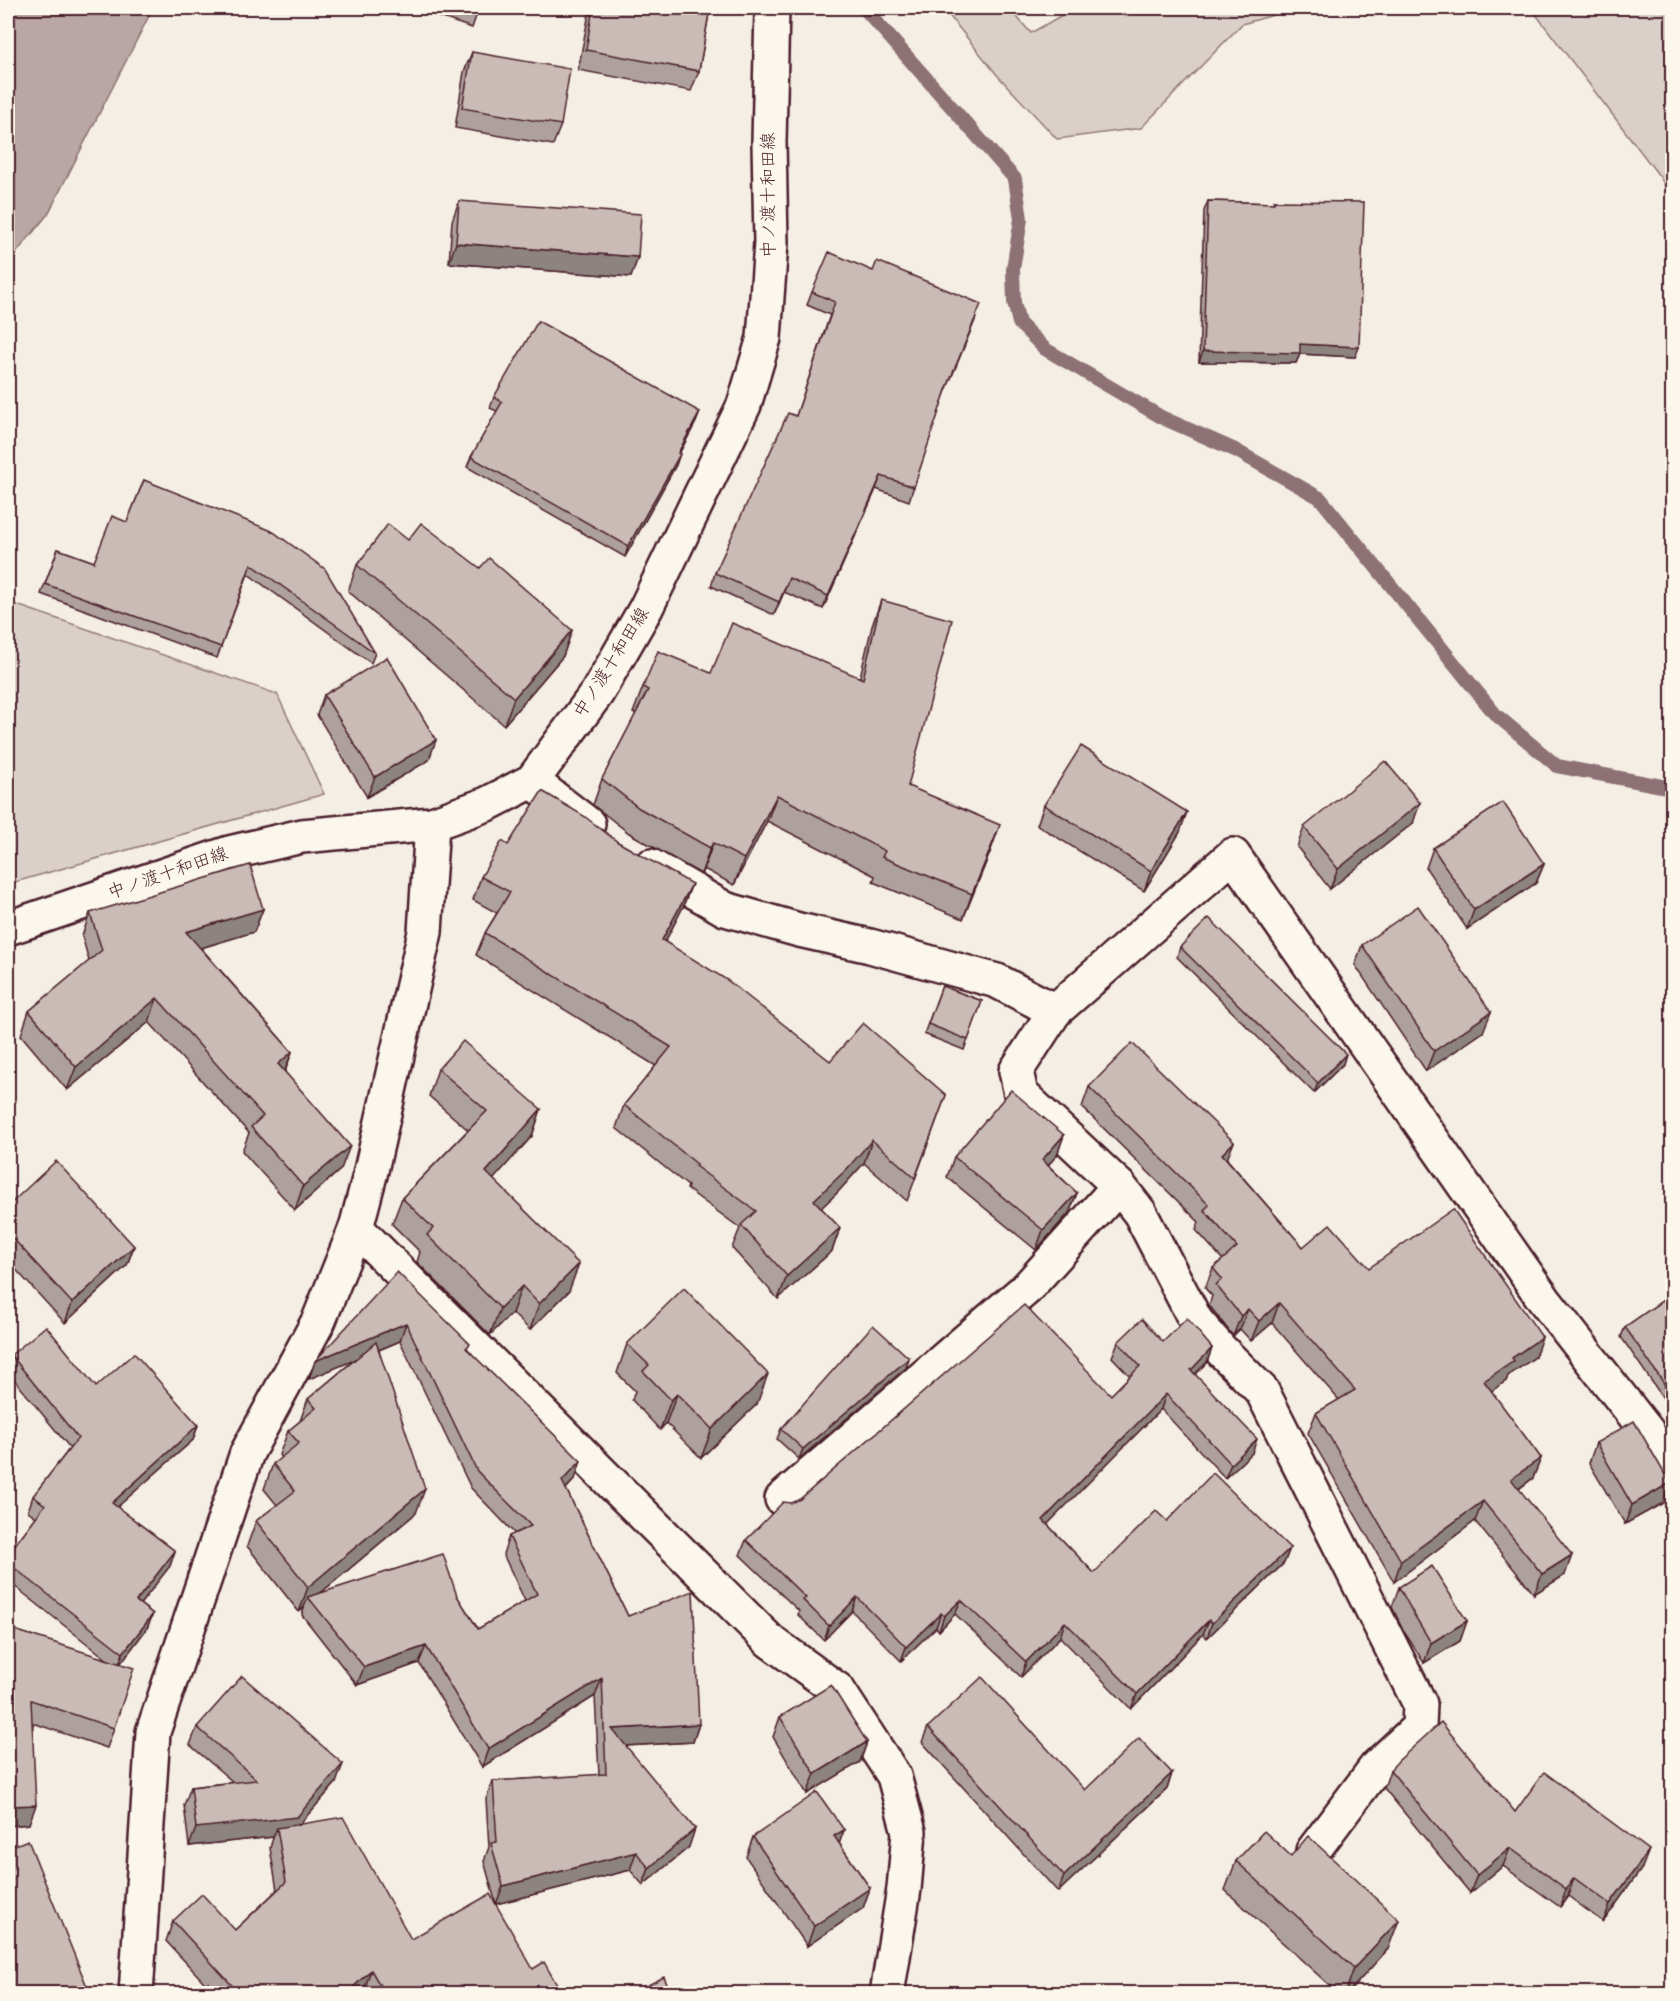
<svg xmlns="http://www.w3.org/2000/svg" width="1680" height="2001" font-family="Kalam,'Klee One',sans-serif">
<style>
.green{fill:#dbd0c9;stroke:#92787a;stroke-width:1.5}
.water{fill:#baa7a5;stroke:#8d7174;stroke-width:1.5}
.lines{fill:none;stroke-linecap:round;stroke-linejoin:round}
.stream{stroke:#8d7174;stroke-width:14}
.minor-casing{stroke:#4a1f2b;stroke-width:38}
.major-casing{stroke:#4a1f2b;stroke-width:38}
.minor{stroke:#fbf7ec;stroke-width:33}
.major{stroke:#fbf7ec;stroke-width:33}
.wall{fill:#aea19d;stroke:#4a1f2b;stroke-width:1.5;fill-rule:evenodd}
.shaded-wall{fill:#8d837f;stroke:#4a1f2b;stroke-width:1.5}
.building{fill:#cabbb6;stroke:#4a1f2b;stroke-width:1.5}
.labels{text-anchor:middle;dominant-baseline:central;stroke-width:5;stroke-linejoin:round;paint-order:stroke}
.street-label{font-size:18px;fill:#4a1f2b;stroke:#fbf7ec}
</style>
<rect width="100%" height="100%" fill="#f4eee4"/>
<filter id="ink" filterUnits="userSpaceOnUse"><feTurbulence type="fractalNoise" baseFrequency=".0167" numOctaves="2"/><feDisplacementMap in="SourceGraphic" scale="12" xChannelSelector="R" yChannelSelector="G"/><feConvolveMatrix kernelMatrix="1 2 1 2 8 2 1 2 1" color-interpolation-filters="sRGB"/></filter>
<g filter="url(#ink)">
<g class="green">
<path d="M943,8H1009L1031,33L1074,8H1298L1242,24L1141,128L1057,139L998,76Z"/>
<path d="M1531,8H1672V198L1660,177Z"/>
<path d="M11,603L277,694L324,794L8,884V624Z"/>
</g>
<path class="water" d="M8,8H153L48,214L8,263Z"/>
<g class="lines">
<path class="stream" d="M864,8L1015,179L1021,219L1013,269L1014,302L1019,323L1045,349L1163,418L1235,450L1320,498L1495,714L1557,766L1672,788"/>
<g class="minor-casing">
<g id="minor">
<path d="M532,781L588,824"/>
<path d="M651,866L725,909L799,930L870,946L997,981L1055,1011L1233,855L1545,1301L1647,1431L1672,1472"/>
<path d="M1119,1186L1140,1213L1196,1321L1221,1350L1262,1391L1420,1704L1419,1727L1377,1766L1313,1851"/>
<path d="M356,1228L770,1641L838,1690L894,1776L909,1832L904,1889L887,1994"/>
<path d="M782,1499L1027,1288L1119,1186L1021,1094L1016,1071L1055,1011"/>
<path d="M136,1994L153,1732L247,1453L319,1320L356,1228L370,1175L425,932L432,824"/>
</g>
</g>
<g class="major-casing">
<path id="major" d="M8,928L229,853L302,836L432,824L487,804L532,781L597,693L646,608L744,405L764,338L771,243L769,142L772,8"/>
</g>
<use href="#minor" class="minor"/>
<use href="#major" class="major"/>
</g>
<g class="wall">
<path d="M413,8H479L472,28Z"/>
<path d="M590,8H710L699,71L691,91L578,70Z"/>
<path d="M1050,8H1059L1055,12Z"/>
<path d="M472,52L561,125L553,145L455,128L464,72Z"/>
<path d="M459,201L638,257L631,277L449,263L452,221Z"/>
<path d="M1208,201L1273,203L1274,201L1359,347L1355,357L1300,354L1296,363L1199,362L1204,211Z"/>
<path d="M812,292L976,318L943,398L909,501L876,489L823,609L784,592L774,615L711,586L715,573L796,416L830,315L807,305Z"/>
<path d="M494,397L700,412L696,422L679,454L676,465L625,557L467,467L471,457L497,411L490,408Z"/>
<path d="M144,480L375,653L371,663L248,574L217,658L41,594L58,549L94,562L127,522Z"/>
<path d="M408,540L480,568L572,630L563,656L504,725L348,591L357,565Z"/>
<path d="M881,600L908,786L991,850L963,919L873,882L875,876L767,821L734,885L704,869L701,874L629,833L593,805L602,779L636,714L633,713L643,687L711,673L860,677L872,626Z"/>
<path d="M324,695L429,760L367,797L317,715Z"/>
<path d="M1044,805L1180,832L1144,891L1037,825Z"/>
<path d="M1413,823L1330,889L1297,847L1304,827Z"/>
<path d="M508,845L683,907L665,942L830,1061L946,1095L907,1201L864,1163L837,1193L821,1208L840,1228L832,1251L778,1299L732,1248L740,1228L687,1189L688,1186L616,1128L624,1105L656,1066L476,955L485,933L497,913L473,900L481,877Z"/>
<path d="M1433,848L1544,864L1536,883L1467,929L1426,868Z"/>
<path d="M263,909L254,932L201,948L292,1052L285,1072L341,1169L295,1210L242,1151L249,1133L149,1022L67,1090L21,1035L29,1011L89,961L82,936L90,913Z"/>
<path d="M1362,945L1483,1032L1426,1071L1355,965Z"/>
<path d="M1180,947L1343,1064L1314,1093L1177,957Z"/>
<path d="M942,986L982,1001L964,1050L924,1034Z"/>
<path d="M438,1069L541,1109L532,1136L493,1179L569,1291L530,1330L512,1313L490,1335L417,1262L420,1252L392,1224L402,1198L468,1130L429,1096Z"/>
<path d="M1089,1087L1227,1159L1303,1247L1369,1268L1535,1357L1508,1376L1506,1381L1491,1391L1541,1458L1533,1478L1519,1489L1565,1575L1534,1594L1475,1521L1394,1582L1308,1433L1316,1413L1339,1400L1272,1323L1251,1341L1240,1329L1233,1336L1209,1305L1212,1296L1205,1288L1213,1268L1223,1260L1196,1230L1199,1222L1082,1107Z"/>
<path d="M1064,1135L1057,1155L1048,1165L1077,1193L1069,1213L1036,1250L947,1177L954,1157Z"/>
<path d="M8,1206L134,1246L127,1265L65,1323L8,1261Z"/>
<path d="M397,1272L468,1349L575,1479L566,1489L628,1616L699,1724L693,1742L626,1746L689,1847L643,1885L630,1870L496,1904L484,1861L489,1847L486,1799L493,1781L599,1775L595,1696L482,1767L419,1663L357,1685L302,1615L304,1607L299,1612L247,1546L256,1521L277,1505L264,1489L273,1464L281,1458L279,1455L288,1431L300,1421L308,1399L354,1360L309,1379ZM400,1341L471,1488L515,1534L509,1536L503,1554L525,1601L478,1629L457,1596L322,1592L416,1513L379,1350Z"/>
<path d="M1672,1294V1411L1621,1337L1625,1327Z"/>
<path d="M1118,1342H1163L1212,1348L1207,1362L1195,1374L1252,1453L1225,1478L1161,1409L1047,1524L1094,1573L1167,1521L1290,1548L1284,1563L1207,1638L1203,1634L1131,1709L1060,1637L1021,1677L955,1614L939,1631L936,1627L901,1661L852,1611L824,1640L798,1615L799,1611L740,1555L746,1540L791,1503L1111,1395L1130,1376L1112,1357Z"/>
<path d="M627,1344L757,1404L701,1458L666,1423L660,1430L632,1400L635,1391L617,1373Z"/>
<path d="M11,1355L198,1425L193,1440L117,1507L175,1551L170,1566L140,1604L153,1614L147,1628L120,1664L114,1728L107,1748L33,1723L29,1824L8,1826V1628L109,1661L8,1581V1554L36,1517L28,1511L33,1496L70,1448L8,1372V1365Z"/>
<path d="M909,1358L906,1368L799,1459L777,1439L781,1429Z"/>
<path d="M1596,1443L1663,1503L1625,1524L1589,1463Z"/>
<path d="M1399,1587L1467,1621L1460,1641L1424,1663L1405,1633L1392,1607Z"/>
<path d="M780,1717L867,1742L860,1762L807,1794L773,1737Z"/>
<path d="M197,1727L336,1783L299,1824L411,1939L533,1969L562,1994H366L364,1990L360,1994H215L166,1941L173,1921L235,1930L277,1890L270,1848L273,1837L189,1846L184,1805L191,1787L233,1782L190,1745Z"/>
<path d="M928,1727L1085,1790L1172,1773L1167,1789L1058,1892L922,1742Z"/>
<path d="M1390,1770L1515,1812L1642,1868L1603,1922L1568,1896L1560,1907L1503,1866L1470,1893L1384,1788Z"/>
<path d="M844,1830L839,1843L870,1888L863,1908L807,1946L746,1857L753,1837Z"/>
<path d="M1236,1861L1388,1949L1347,1994H1339L1225,1890Z"/>
</g>
<g class="shaded-wall">
<path d="M456,243L638,257L631,277L449,263Z"/>
<path d="M1300,344L1359,347L1355,357L1300,354L1296,363L1199,362L1203,351Z"/>
<path d="M700,412L696,422L674,463L678,453Z"/>
<path d="M680,454L676,465L625,557L628,546Z"/>
<path d="M881,476L876,489L823,609L828,596Z"/>
<path d="M789,578L784,592L774,615L779,602Z"/>
<path d="M572,630L563,656L504,725L514,698Z"/>
<path d="M436,740L429,760L367,797L375,777Z"/>
<path d="M777,795L767,821L734,885L744,859Z"/>
<path d="M1420,803L1413,823L1330,889L1338,869Z"/>
<path d="M1187,812L1180,832L1144,891L1151,871Z"/>
<path d="M1000,825L991,850L963,919L972,894Z"/>
<path d="M713,843L704,869L701,874L710,848Z"/>
<path d="M1544,864L1536,883L1467,929L1474,910Z"/>
<path d="M692,884L683,907L654,963L662,940Z"/>
<path d="M263,909L254,932L177,955L186,932Z"/>
<path d="M157,998L149,1022L67,1090L76,1067Z"/>
<path d="M1491,1012L1483,1032L1426,1071L1434,1051Z"/>
<path d="M292,1052L283,1075L278,1064Z"/>
<path d="M1346,1054L1343,1064L1314,1093L1318,1083Z"/>
<path d="M541,1109L532,1136L476,1199L486,1172Z"/>
<path d="M1064,1135L1057,1155L1035,1180L1042,1160Z"/>
<path d="M872,1140L864,1163L837,1193L806,1222L814,1200Z"/>
<path d="M1234,1142L1226,1162L1222,1154Z"/>
<path d="M350,1146L341,1169L295,1210L303,1186Z"/>
<path d="M1077,1193L1069,1213L1036,1250L1043,1230Z"/>
<path d="M840,1228L832,1251L778,1299L787,1276Z"/>
<path d="M134,1246L127,1265L65,1323L72,1303Z"/>
<path d="M579,1264L569,1291L530,1330L539,1304Z"/>
<path d="M522,1286L512,1313L490,1335L500,1308Z"/>
<path d="M1279,1303L1272,1323L1251,1341L1259,1321Z"/>
<path d="M1248,1309L1240,1329L1233,1336L1241,1316Z"/>
<path d="M406,1323L400,1341L309,1379L315,1361Z"/>
<path d="M1542,1337L1535,1357L1508,1376L1506,1381L1477,1401L1484,1381L1512,1358Z"/>
<path d="M1212,1348L1207,1362L1185,1384L1191,1370Z"/>
<path d="M909,1358L906,1368L799,1459L803,1449Z"/>
<path d="M768,1374L757,1404L701,1458L712,1429Z"/>
<path d="M677,1394L666,1423L660,1430L671,1400Z"/>
<path d="M1166,1394L1161,1409L1038,1534L1043,1520Z"/>
<path d="M198,1425L193,1440L106,1517L112,1503Z"/>
<path d="M1257,1439L1252,1453L1225,1478L1231,1464Z"/>
<path d="M1541,1458L1533,1478L1504,1499L1511,1479Z"/>
<path d="M581,1461L575,1479L556,1499L562,1481Z"/>
<path d="M1670,1483L1663,1503L1625,1524L1632,1505Z"/>
<path d="M425,1489L416,1513L311,1601L308,1597L304,1607L299,1612L308,1587Z"/>
<path d="M1483,1501L1475,1521L1394,1582L1401,1561Z"/>
<path d="M1290,1548L1284,1563L1207,1638L1212,1623Z"/>
<path d="M175,1551L170,1566L131,1616L136,1601Z"/>
<path d="M1572,1555L1565,1575L1534,1594L1542,1574Z"/>
<path d="M857,1597L852,1611L824,1640L829,1626Z"/>
<path d="M961,1600L955,1614L939,1631L944,1616Z"/>
<path d="M941,1613L936,1627L901,1661L906,1647Z"/>
<path d="M153,1614L147,1628L118,1667L123,1653Z"/>
<path d="M1209,1620L1203,1634L1131,1709L1137,1694Z"/>
<path d="M1467,1621L1460,1641L1424,1663L1431,1643Z"/>
<path d="M1065,1622L1060,1637L1021,1677L1026,1662Z"/>
<path d="M426,1646L419,1663L357,1685L364,1667Z"/>
<path d="M602,1678L595,1696L482,1767L488,1749Z"/>
<path d="M699,1724L693,1742L605,1747L612,1729Z"/>
<path d="M867,1742L860,1762L807,1794L815,1774Z"/>
<path d="M343,1764L336,1783L290,1835L277,1828L273,1837L189,1846L196,1828Z"/>
<path d="M1172,1773L1167,1789L1058,1892L1064,1876Z"/>
<path d="M36,1805L29,1824L8,1826V1806Z"/>
<path d="M695,1829L689,1847L643,1885L649,1868Z"/>
<path d="M844,1830L837,1850L834,1836Z"/>
<path d="M1510,1848L1503,1866L1470,1893L1477,1875Z"/>
<path d="M1649,1850L1642,1868L1603,1922L1610,1904Z"/>
<path d="M636,1852L630,1870L496,1904L503,1886Z"/>
<path d="M1574,1878L1568,1896L1560,1907L1566,1889Z"/>
<path d="M870,1888L863,1908L807,1946L814,1926Z"/>
<path d="M1399,1920L1388,1949L1347,1994H1345L1354,1968Z"/>
<path d="M371,1970L364,1990L360,1994H346Z"/>
</g>
<g class="building">
<path d="M593,8H710L699,71L586,50Z"/>
<path d="M472,52L570,69L561,125L462,108Z"/>
<path d="M459,201L641,214L638,257L456,243Z"/>
<path d="M1208,201L1274,203V201L1364,202L1359,347L1300,344V353L1203,351Z"/>
<path d="M829,252L873,271L877,261L981,304L946,390L914,487L881,476L828,596L789,578L779,602L715,573L788,413L796,416L835,302L812,292Z"/>
<path d="M538,321L700,412L678,453L680,454L628,546L471,457L502,402L494,397Z"/>
<path d="M144,480L272,531L325,569L375,653L251,564L221,647L45,584L58,549L94,562L112,516L127,522Z"/>
<path d="M421,523L480,568L489,558L572,630L514,698L357,565L388,524L408,540Z"/>
<path d="M881,600L952,620L908,786L1000,825L972,894L882,857L885,851L777,795L744,859L713,843L710,848L639,808L602,779L648,690L643,687L658,651L711,673L732,623L863,679Z"/>
<path d="M387,657L436,740L375,777L324,695Z"/>
<path d="M1081,746L1187,812L1151,871L1044,805Z"/>
<path d="M1385,761L1420,803L1338,869L1304,827Z"/>
<path d="M542,791L584,816L618,842L692,884L662,940L727,980L830,1061L863,1023L946,1095L915,1178L872,1140L846,1170L814,1200L840,1228L787,1276L741,1225L756,1211L695,1166L697,1164L624,1105L671,1047L485,933L510,892L481,877L502,841L508,845Z"/>
<path d="M1503,802L1544,864L1474,910L1433,848Z"/>
<path d="M250,865L263,909L186,932L292,1052L278,1064L350,1146L303,1186L251,1127L263,1116L157,998L76,1067L29,1011L102,950L90,913Z"/>
<path d="M1418,906L1491,1012L1434,1051L1362,945Z"/>
<path d="M1209,918L1346,1054L1318,1083L1180,947Z"/>
<path d="M942,986L982,1001L968,1040L928,1024Z"/>
<path d="M463,1041L541,1109L486,1172L579,1264L539,1304L522,1286L500,1308L427,1235L433,1228L402,1198L487,1111L438,1069Z"/>
<path d="M1132,1043L1234,1142L1222,1154L1303,1247L1330,1224L1369,1268L1453,1209L1542,1337L1512,1358L1514,1361L1484,1381L1541,1458L1511,1479L1572,1555L1542,1574L1483,1501L1401,1561L1316,1413L1355,1390L1279,1303L1259,1321L1248,1309L1241,1316L1216,1285L1222,1279L1213,1268L1237,1247L1204,1210L1209,1205L1089,1087Z"/>
<path d="M1011,1090L1064,1135L1042,1160L1077,1193L1043,1230L954,1157Z"/>
<path d="M56,1161L134,1246L72,1303L8,1233V1206Z"/>
<path d="M397,1272L470,1344L466,1348L581,1461L562,1481L628,1616L693,1591L699,1724L612,1729L695,1829L649,1868L636,1852L503,1886L491,1843L497,1842L493,1781L606,1774L602,1678L488,1749L426,1646L364,1667L308,1597L443,1554L457,1596L478,1629L537,1594L509,1536L531,1526L477,1471L406,1323L315,1361Z"/>
<path d="M684,1288L768,1374L712,1429L677,1394L671,1400L643,1371L649,1365L627,1344Z"/>
<path d="M1672,1294V1395L1625,1327Z"/>
<path d="M1024,1305L1111,1395L1140,1366L1118,1342L1142,1319L1163,1342L1187,1318L1212,1348L1191,1370L1257,1439L1231,1464L1166,1394L1043,1520L1094,1573L1156,1511L1167,1521L1213,1473L1290,1548L1212,1623L1209,1620L1137,1694L1065,1622L1026,1662L961,1600L944,1616L941,1613L906,1647L857,1597L829,1626L803,1600L806,1598L746,1540L783,1502L791,1503L800,1499Z"/>
<path d="M873,1325L909,1358L803,1449L781,1429Z"/>
<path d="M46,1326L96,1387L134,1353L198,1425L112,1503L175,1551L136,1601L153,1614L123,1653L8,1563V1554L45,1505L33,1496L78,1438L11,1355Z"/>
<path d="M376,1342L425,1489L308,1587L256,1521L295,1491L273,1464L299,1443L288,1431L316,1408L308,1399Z"/>
<path d="M1634,1421L1670,1483L1632,1505L1596,1443Z"/>
<path d="M1432,1566L1467,1621L1431,1643L1413,1613L1399,1587Z"/>
<path d="M8,1628L134,1668L114,1728L31,1700L36,1805L8,1806Z"/>
<path d="M242,1676L343,1764L297,1817L196,1828L191,1787L257,1780L197,1727Z"/>
<path d="M982,1677L1085,1790L1139,1738L1172,1773L1064,1876L928,1727Z"/>
<path d="M831,1685L867,1742L815,1774L780,1717Z"/>
<path d="M1441,1722L1515,1812L1544,1772L1649,1850L1610,1904L1574,1878L1566,1889L1510,1848L1477,1875L1390,1770L1398,1761Z"/>
<path d="M817,1792L844,1830L834,1836L870,1888L814,1926L753,1837Z"/>
<path d="M343,1817L411,1939L490,1894L533,1969L544,1962L562,1994H385L371,1970L346,1994H240L173,1921L202,1894L235,1930L286,1882L277,1828Z"/>
<path d="M1264,1831L1291,1856L1308,1836L1399,1920L1354,1968L1236,1861Z"/>
<path d="M28,1840L90,1994H8V1848Z"/>
<path d="M664,1977L671,1994H630Z"/>
<path d="M208,1982L209,1994H196Z"/>
</g>
</g>
<g class="labels">
<g class="street-label">
<text transform="translate(769 195) rotate(-90)">中ノ渡十和田線</text>
<text transform="translate(612 663) rotate(-58)">中ノ渡十和田線</text>
<text transform="translate(168 874) rotate(-19)">中ノ渡十和田線</text>
</g>
</g>
<rect width="1680" height="2001" fill="none" stroke="#fbf7ec" stroke-width="30"/>
<rect x="15" y="15" width="1650" height="1971" fill="none" stroke="#4a1f2b" stroke-width="2" filter="url(#ink)"/>
</svg>
